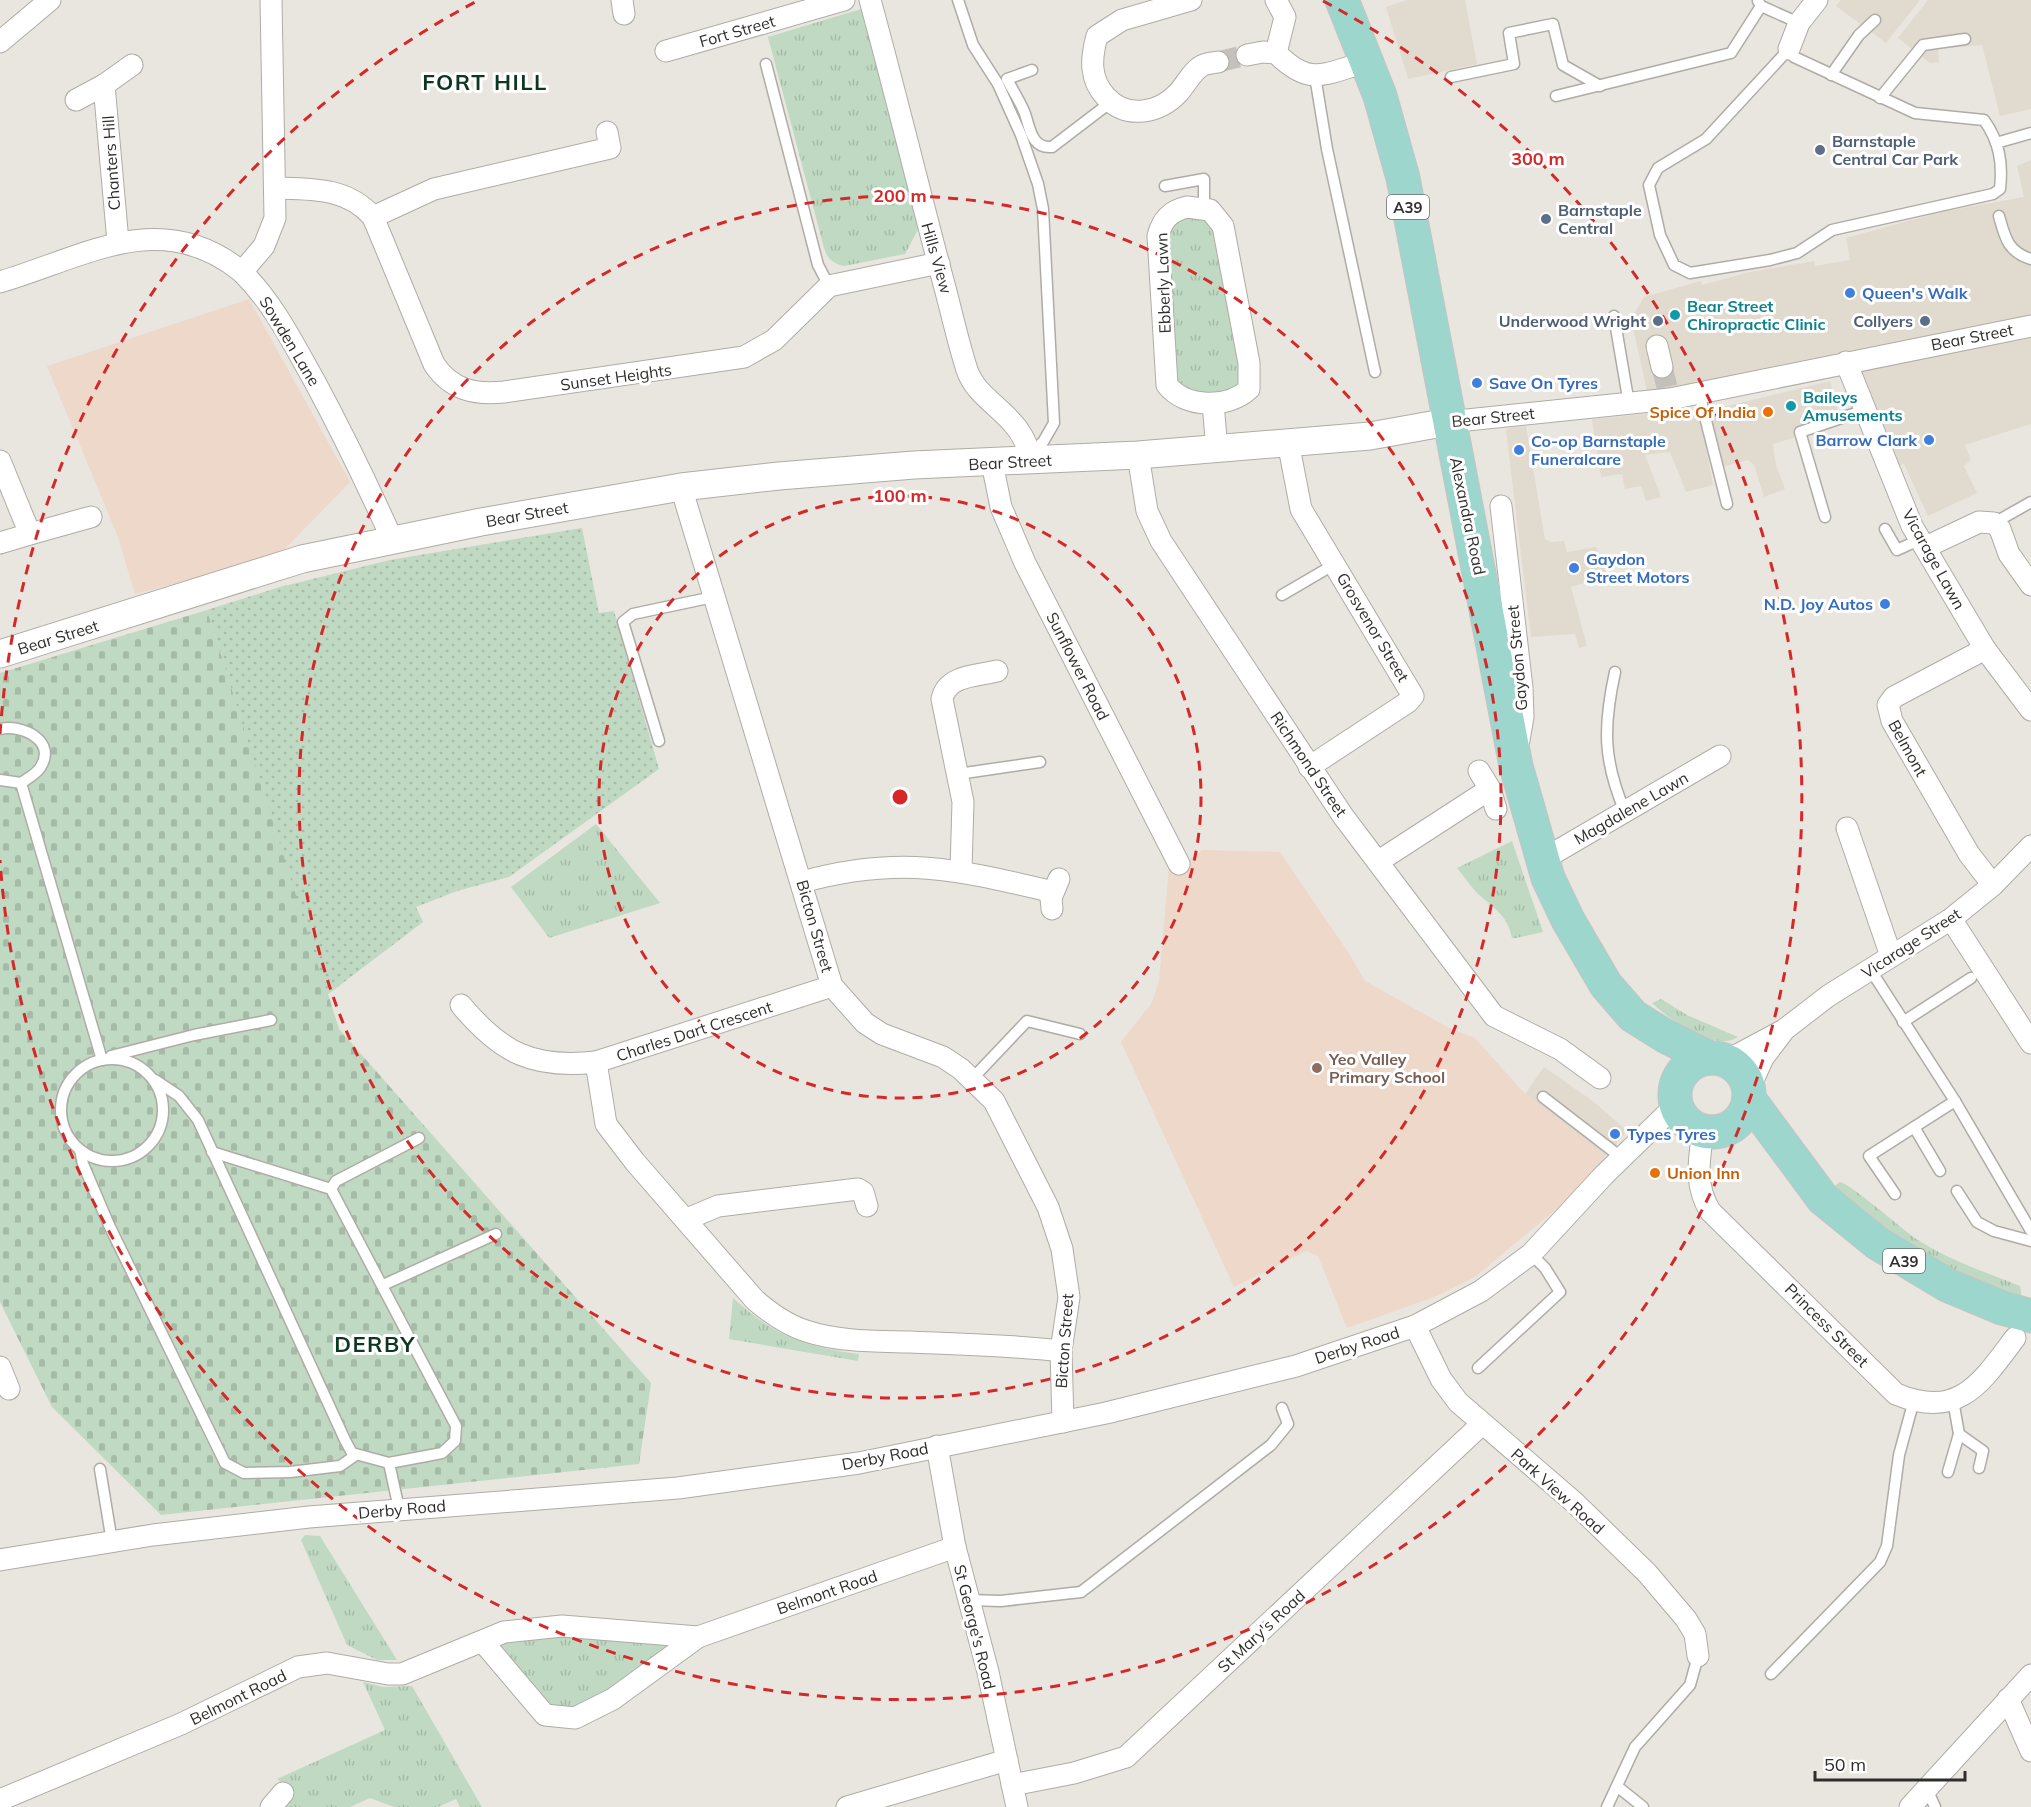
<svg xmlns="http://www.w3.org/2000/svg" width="2031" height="1807" font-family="Mulish,sans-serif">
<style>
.built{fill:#e1dace}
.education{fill:#edd8ca}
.grass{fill:url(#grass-tufts)}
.cemetery{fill:url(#cemetery-stones)}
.garden{fill:url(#garden-dots)}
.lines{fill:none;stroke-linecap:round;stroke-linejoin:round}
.minor-tunnel{stroke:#c4c1bc;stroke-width:21;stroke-dasharray:21 10;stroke-linecap:butt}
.service-casing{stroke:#afaca6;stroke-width:13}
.minor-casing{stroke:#afaca6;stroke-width:23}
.tertiary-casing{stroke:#afaca6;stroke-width:29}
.primary-casing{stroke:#c5c4c4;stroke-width:35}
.service{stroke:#fff;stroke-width:10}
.minor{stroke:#fff;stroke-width:21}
.tertiary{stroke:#fff;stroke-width:27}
.primary{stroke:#9cd6cd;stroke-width:33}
.ring{fill:none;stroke:#d62828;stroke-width:3;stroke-dasharray:10 8}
.service-dot{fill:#5c6f8a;stroke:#fff;stroke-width:2}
.shop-dot{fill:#3f7fe0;stroke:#fff;stroke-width:2}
.culture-dot{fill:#0f9aa8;stroke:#fff;stroke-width:2}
.food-dot{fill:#e8710a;stroke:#fff;stroke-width:2}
.education-dot{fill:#8d6e63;stroke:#fff;stroke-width:2}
.labels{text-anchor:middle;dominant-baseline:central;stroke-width:6;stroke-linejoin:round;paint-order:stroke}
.shield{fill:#fff;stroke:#6d6d6b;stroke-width:1.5}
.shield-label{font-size:15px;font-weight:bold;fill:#2f2e2c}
.street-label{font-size:16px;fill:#2f2e2c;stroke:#fff}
.service-label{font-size:16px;font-weight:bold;fill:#4e5e75;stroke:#fff;text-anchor:start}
.shop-label{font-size:16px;font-weight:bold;fill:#366cbe;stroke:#fff;text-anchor:start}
.culture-label{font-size:16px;font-weight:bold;fill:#0d838f;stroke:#fff;text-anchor:start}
.food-label{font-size:16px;font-weight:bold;fill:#c56008;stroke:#fff;text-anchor:end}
.education-label{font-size:16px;font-weight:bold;fill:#785e54;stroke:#fff;text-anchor:start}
.district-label{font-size:22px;font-weight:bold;letter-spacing:1.5px;fill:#0e3721;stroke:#fff}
.centre{fill:#d62828;stroke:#fff;stroke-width:3}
.ring-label{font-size:18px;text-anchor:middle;font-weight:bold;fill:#d62828;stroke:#fff;stroke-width:6;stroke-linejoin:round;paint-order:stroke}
</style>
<defs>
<pattern id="grass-tufts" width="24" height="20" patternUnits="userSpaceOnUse" patternTransform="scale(1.5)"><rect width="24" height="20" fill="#c0d9c2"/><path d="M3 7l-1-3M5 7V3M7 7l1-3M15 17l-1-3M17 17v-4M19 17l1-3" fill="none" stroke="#a5bba7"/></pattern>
<pattern id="cemetery-stones" width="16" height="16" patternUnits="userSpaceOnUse" patternTransform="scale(1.5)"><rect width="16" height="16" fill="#c0d9c2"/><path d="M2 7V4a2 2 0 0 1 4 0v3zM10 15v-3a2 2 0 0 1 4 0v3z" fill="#a5bba7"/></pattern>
<pattern id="garden-dots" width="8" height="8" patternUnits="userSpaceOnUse" patternTransform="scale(1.5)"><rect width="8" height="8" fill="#c0d9c2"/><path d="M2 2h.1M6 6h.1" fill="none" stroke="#a5bba7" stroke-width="1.8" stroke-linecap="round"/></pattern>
</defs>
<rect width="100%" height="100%" fill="#e9e6e0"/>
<g class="built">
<path d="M1407,0H1465L1477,64L1408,79L1386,7Z"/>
<path d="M1841,0H1920L1886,43L1836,6Z"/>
<path d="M1928,0H2031V109L2000,116L1982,45L1938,49L1939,62L1930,63L1898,38Z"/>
<path d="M2031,160V424L1965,445L1971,460L1964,466L1977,493L1928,516L1904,464L1888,469L1846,362L1670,399L1667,387L1647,391L1631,319L1644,297L1701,281L1702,285L1750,272L1814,261L1815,266L1850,260L1846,238L1941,212L2024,197L2017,166Z"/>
<path d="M1830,381L1841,423L1773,444L1776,465L1785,489L1764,497L1754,465L1748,460L1721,467L1707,411Z"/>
<path d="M1699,409L1713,485L1686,492L1670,452L1645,455L1661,497L1646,501L1641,486L1625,489L1622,474L1601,477L1592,419Z"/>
<path d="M1526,426L1545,539L1551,542L1564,541L1567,552L1596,547L1607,576L1571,587L1587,646L1579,648L1575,634L1531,637L1506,430L1508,428Z"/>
<path d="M1544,1067L1594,1102L1627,1131L1606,1156L1525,1094Z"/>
</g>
<g class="education">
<path d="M249,299L350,482L278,556L135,594L118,537L47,366Z"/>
<path d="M1202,850L1280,852L1350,955L1365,981L1451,1029L1475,1038L1525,1094L1606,1156L1561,1205L1475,1277L1437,1296L1347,1328L1318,1256L1306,1251L1234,1287L1121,1042L1151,1004L1159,981L1169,866L1185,863Z"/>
</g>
<g class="grass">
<path d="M861,9L921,224L905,254L844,266C833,264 827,258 824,248L768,37Z"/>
<path d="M1215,214L1244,394L1174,393L1164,220Z"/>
<path d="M596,824L660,903L549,938L511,887Z"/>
<path d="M1512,841L1543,932L1516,938H1512C1508,916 1494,908 1478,894C1470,886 1464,876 1457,868Z"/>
<path d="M1661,999L1687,1015L1738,1037C1713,1053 1669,1019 1652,1003Z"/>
<path d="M1840,1182C1851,1184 1904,1231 1918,1240C1950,1261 1986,1272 2020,1286L2022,1299L1975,1284L1900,1242L1833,1187Z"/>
<path d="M733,1298C773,1335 805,1347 859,1354L858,1361L729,1339Z"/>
<path d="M305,1535L320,1536L397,1660H377L347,1645L301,1540Z"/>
<path d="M504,1633L697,1637L613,1698L545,1715L484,1642Z"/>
<path d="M363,1682L383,1687L412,1686L482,1807H460L456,1799L438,1807H394L370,1798L350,1807H285L295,1792L277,1779L385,1730Z"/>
</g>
<path class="cemetery" d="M207,610L339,1029L651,1383L639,1464L161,1515L52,1407L0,1302V673Z"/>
<path class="garden" d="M582,528L599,613L614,611L659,769L509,877L457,891L416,907L423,922L327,995L207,610L280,587L390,560Z"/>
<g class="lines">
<g class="minor-tunnel">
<path d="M1218,62L1247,55"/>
<path d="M1662,367L1667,387"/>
</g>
<g class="service-casing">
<g id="service">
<path d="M958,0L973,45L998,84L1021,135L1038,184L1043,209L1054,423L1043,442L1030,454"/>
<path d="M1758,1L1761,6L1799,23"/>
<path d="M1789,49L1794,57L1915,113L1984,120C1999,141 2003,162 2000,189L1993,194L1832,230L1797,253L1770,260L1690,273L1674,265L1660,235L1649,185L1658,168L1706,139Z"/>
<path d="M766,64L818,265L829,286"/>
<path d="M1032,70L1007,79C1012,89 1018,98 1023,109C1030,123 1029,149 1052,147L1111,102"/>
<path d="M1831,75L1859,35L1875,20"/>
<path d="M1315,76L1327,149L1375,372"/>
<path d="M1451,77L1514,64L1509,33L1553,24L1563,65L1600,86"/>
<path d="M1556,96L1731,53L1761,6"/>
<path d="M1880,98L1923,45L1965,39"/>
<path d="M1996,143L2031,133"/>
<path d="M1165,186L1204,179V207"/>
<path d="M1999,216C2005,238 2008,252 2031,259"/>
<path d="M1614,316L1629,404"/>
<path d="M1699,393L1727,504"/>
<path d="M1825,517L1800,432L1865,410"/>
<path d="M1994,523L2031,502"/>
<path d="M1885,529L1897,550L1921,539"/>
<path d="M1282,595L1335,564"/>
<path d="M1615,672C1603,727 1603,760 1625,812"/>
<path d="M0,729C22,724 58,741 40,768C36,774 27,779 21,783L0,780"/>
<path d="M659,741L623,622L633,614L713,597"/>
<path d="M958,774L1040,762"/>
<path d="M21,783L102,1060"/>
<path d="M1870,969L1955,1101L2031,1231"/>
<path d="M1903,1022L1971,978"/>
<path d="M111,1056L194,1035L271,1020"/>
<circle cx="112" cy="1110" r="51"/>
<path d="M972,1079L1027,1021L1080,1034"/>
<path d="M155,1080L179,1096L198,1120L345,1440L352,1453L389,1463L399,1509"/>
<path d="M1543,1097L1622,1158"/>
<path d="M1914,1127L1940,1171"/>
<path d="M80,1150L83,1164L109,1225L225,1463L244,1473L290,1472L340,1466L356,1455"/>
<path d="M212,1152L331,1189L456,1426L455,1441L442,1453L389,1463"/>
<path d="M331,1189L336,1181L419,1138"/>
<path d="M1957,1191L1977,1222L1994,1231L2031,1241"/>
<path d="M1895,1194L1869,1156L1955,1101"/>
<path d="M383,1285L496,1234"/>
<path d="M1478,1368L1560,1292L1545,1268L1531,1254"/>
<path d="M1959,1434L1983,1451L1979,1468"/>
<path d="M100,1469L112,1542"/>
<path d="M1948,1472L1959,1434L1953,1400"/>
<path d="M968,1600L1001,1601L1081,1592L1271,1445L1288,1424L1282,1408"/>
<path d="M1771,1674L1880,1562L1887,1546L1899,1455L1914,1400"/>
<path d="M1618,1787L1643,1807"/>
<path d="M1927,1789L1935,1807"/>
<path d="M1607,1807L1635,1747L1690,1685L1698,1656"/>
</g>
</g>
<g class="minor-casing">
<g id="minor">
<path d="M271,0L275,218L264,246L242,272C274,304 293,343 315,382C343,434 368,486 392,539"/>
<path d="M622,0L624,14"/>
<path d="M870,0C895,91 917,182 941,273C950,305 957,339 967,370C979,405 1023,413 1031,461"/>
<path d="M1191,0L1122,20L1097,36C1091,58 1089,79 1106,97C1127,120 1160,113 1179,92C1186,84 1192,72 1200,67C1205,63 1213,63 1218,62"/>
<path d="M0,42L50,0"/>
<path d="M1789,49L1799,23L1817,0"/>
<path d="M666,51L844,0"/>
<path d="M1276,53C1311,88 1324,73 1367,62"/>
<path d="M1247,55L1263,52L1276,53L1285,17L1276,0"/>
<path d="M104,85L118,242"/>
<path d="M76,100L104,85L132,65"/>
<path d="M275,188C311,189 347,187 373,217L434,189L610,148L607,132"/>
<path d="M1187,207L1210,210L1223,226L1249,363V389C1228,409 1185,408 1167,385L1158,236C1162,220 1170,211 1187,207Z"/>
<path d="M373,217L434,364C451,390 475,395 504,392L744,357L774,340L829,286L939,263"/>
<path d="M0,282C85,257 161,206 242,272"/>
<path d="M1657,346L1662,367"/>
<path d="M1846,362L1912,526L1985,649L2031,710"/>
<path d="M1213,404L1217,449"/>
<path d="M1448,422L1670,399L2031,326"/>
<path d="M1288,442L1301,509L1413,696L1408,702L1309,767"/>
<path d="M1138,455L1147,511L1161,541L1343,816L1494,1016L1560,1049L1600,1078"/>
<path d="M0,461L30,534L0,543"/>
<path d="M992,463L1001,507L1025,563L1179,864"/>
<path d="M681,487L832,986L865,1023L882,1034L943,1057L961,1069L994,1101L1048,1207L1062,1249L1069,1297L1061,1351L1063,1422"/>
<path d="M1501,506L1522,688L1523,717L1519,740"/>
<path d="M30,534L91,517"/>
<path d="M1926,547L1979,522L1994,523L2000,529L2009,554L2031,585"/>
<path d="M1985,649L1894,697L1888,705L1892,721L1969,854L1993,885"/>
<path d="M1479,771L1490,789"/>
<path d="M1847,828L1891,956"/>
<path d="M1542,860L1720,756"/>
<path d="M1379,861L1490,789L1496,809"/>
<path d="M961,870L963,802L942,699C947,675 977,676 997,671"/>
<path d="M802,882C900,855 957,869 1053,892"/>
<path d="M1052,909L1051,898L1059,879"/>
<path d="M1951,919L2031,1043"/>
<path d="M832,986L596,1062L606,1124L635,1162L755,1300C770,1313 787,1325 806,1331C839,1342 876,1341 910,1342C960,1344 1010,1345 1061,1351"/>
<path d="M461,1005C501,1053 533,1069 596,1062"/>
<path d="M1726,1061L1784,1030L1828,996L1951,919L1993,885L2031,846"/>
<path d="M1749,1089L1763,1058L1782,1033"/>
<path d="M1703,1131C1699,1161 1694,1184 1710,1211L1896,1394C1959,1420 1981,1383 2015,1338"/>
<path d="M687,1219L718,1206L858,1189L863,1192L867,1206"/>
<path d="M1415,1326L1441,1379L1458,1402L1575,1503L1647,1573L1686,1619L1695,1634L1698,1656"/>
<path d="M0,1367L9,1389"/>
<path d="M937,1446L955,1547L988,1672L1017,1807"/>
<path d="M0,1560L153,1535L309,1517L678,1488L859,1463L1106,1413L1296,1366L1415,1326L1481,1291L1531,1254L1604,1175L1676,1105"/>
<path d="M483,1642L545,1715L575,1718L613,1699L698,1637"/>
<path d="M2008,1699L2031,1751"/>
<path d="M1012,1785L1074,1773L1126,1757L1482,1424"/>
<path d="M0,1800L181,1724L298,1667L327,1663L388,1674H402L504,1632L562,1626L698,1637L955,1547"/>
<path d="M271,1807L283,1793"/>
<path d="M847,1807L1007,1760"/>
<path d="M1910,1807L2031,1675"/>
</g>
</g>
<g class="tertiary-casing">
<path id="tertiary" d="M0,654L302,559L481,522L681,487L779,476L914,465L1138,455L1370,436L1448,422"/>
</g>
<g class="primary-casing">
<g id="primary">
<path d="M1342,0L1380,96L1403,178L1516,766L1548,878L1568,920L1606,985L1633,1016L1665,1036L1709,1058"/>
<circle cx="1712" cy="1095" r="37"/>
<path d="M1749,1099L1823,1199L1877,1243L1947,1285L2002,1308L2031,1316"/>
</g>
</g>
<use href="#service" class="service"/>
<use href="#minor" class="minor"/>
<use href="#tertiary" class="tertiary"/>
<use href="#primary" class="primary"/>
</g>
<g class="ring">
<circle cx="900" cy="797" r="301"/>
<circle cx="900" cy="797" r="601"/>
<path d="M0 734A902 902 0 0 1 477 1M1323 1A902 902 0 1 1 0 860"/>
</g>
<g class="service-dot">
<circle cx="1820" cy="150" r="6"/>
<circle cx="1546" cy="219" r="6"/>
<circle cx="1658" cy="321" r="6"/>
<circle cx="1925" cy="321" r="6"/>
</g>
<g class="shop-dot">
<circle cx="1850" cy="293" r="6"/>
<circle cx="1477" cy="383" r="6"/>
<circle cx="1929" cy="440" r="6"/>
<circle cx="1519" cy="450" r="6"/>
<circle cx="1574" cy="568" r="6"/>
<circle cx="1885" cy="604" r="6"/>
<circle cx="1615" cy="1134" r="6"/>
</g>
<g class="culture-dot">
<circle cx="1675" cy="315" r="6"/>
<circle cx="1791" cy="406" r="6"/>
</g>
<g class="food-dot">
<circle cx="1768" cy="412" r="6"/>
<circle cx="1655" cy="1173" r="6"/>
</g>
<circle class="education-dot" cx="1317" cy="1068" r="6"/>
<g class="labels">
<g class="shield">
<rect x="1387" y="195" width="42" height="24" rx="4.5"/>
<rect x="1883" y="1249" width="42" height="24" rx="4.5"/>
</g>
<g class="shield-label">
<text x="1408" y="207">A39</text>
<text x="1904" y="1261">A39</text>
</g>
<g class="street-label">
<text transform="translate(737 31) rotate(-16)">Fort Street</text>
<text transform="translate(111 163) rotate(-94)">Chanters Hill</text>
<text transform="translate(937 258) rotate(74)">Hills View</text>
<text transform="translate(1163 283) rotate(-92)">Ebberly Lawn</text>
<text transform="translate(1972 337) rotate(-11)">Bear Street</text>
<text transform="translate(290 341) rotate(59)">Sowden Lane</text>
<text transform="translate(616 377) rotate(-8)">Sunset Heights</text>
<text transform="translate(1493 417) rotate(-6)">Bear Street</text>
<text transform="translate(1010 462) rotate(-3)">Bear Street</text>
<text transform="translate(527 514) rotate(-10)">Bear Street</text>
<text transform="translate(1468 516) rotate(78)">Alexandra Road</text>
<text transform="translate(1934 559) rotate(61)">Vicarage Lawn</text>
<text transform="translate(1373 627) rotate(59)">Grosvenor Street</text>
<text transform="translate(58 637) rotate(-17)">Bear Street</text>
<text transform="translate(1517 658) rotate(-95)">Gaydon Street</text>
<text transform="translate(1078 666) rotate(63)">Sunflower Road</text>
<text transform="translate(1908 748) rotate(61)">Belmont</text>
<text transform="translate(1309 764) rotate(56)">Richmond Street</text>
<text transform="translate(1631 808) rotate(-30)">Magdalene Lawn</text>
<text transform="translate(815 926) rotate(74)">Bicton Street</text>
<text transform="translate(1911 943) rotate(-33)">Vicarage Street</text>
<text transform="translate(694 1031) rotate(-18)">Charles Dart Crescent</text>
<text transform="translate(1827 1325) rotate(45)">Princess Street</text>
<text transform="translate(1064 1341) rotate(-86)">Bicton Street</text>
<text transform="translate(1357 1345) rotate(-18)">Derby Road</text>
<text transform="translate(885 1456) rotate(-11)">Derby Road</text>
<text transform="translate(1558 1491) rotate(42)">Park View Road</text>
<text transform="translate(402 1509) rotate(-5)">Derby Road</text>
<text transform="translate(827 1592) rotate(-19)">Belmont Road</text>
<text transform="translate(975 1627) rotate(76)">St George's Road</text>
<text transform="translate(1261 1631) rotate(-43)">St Mary's Road</text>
<text transform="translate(238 1697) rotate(-26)">Belmont Road</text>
</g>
<g class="service-label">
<text x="1832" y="141">Barnstaple<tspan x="1832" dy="18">Central Car Park</tspan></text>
<text x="1558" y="210">Barnstaple<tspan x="1558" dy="18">Central</tspan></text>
<text x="1646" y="321" text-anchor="end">Underwood Wright</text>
<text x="1913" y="321" text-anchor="end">Collyers</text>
</g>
<g class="shop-label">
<text x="1862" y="293">Queen's Walk</text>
<text x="1489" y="383">Save On Tyres</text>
<text x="1917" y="440" text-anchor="end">Barrow Clark</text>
<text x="1531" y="441">Co-op Barnstaple<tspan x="1531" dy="18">Funeralcare</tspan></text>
<text x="1586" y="559">Gaydon<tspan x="1586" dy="18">Street Motors</tspan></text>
<text x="1873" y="604" text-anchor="end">N.D. Joy Autos</text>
<text x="1627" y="1134">Types Tyres</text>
</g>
<g class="culture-label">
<text x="1687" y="306">Bear Street<tspan x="1687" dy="18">Chiropractic Clinic</tspan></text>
<text x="1803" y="397">Baileys<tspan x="1803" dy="18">Amusements</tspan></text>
</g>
<g class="food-label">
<text x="1756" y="412">Spice Of India</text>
<text x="1667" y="1173" text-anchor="start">Union Inn</text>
</g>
<g class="education-label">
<text x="1329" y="1059">Yeo Valley<tspan x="1329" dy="18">Primary School</tspan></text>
</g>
<g class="district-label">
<text x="485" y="82">FORT HILL</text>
<text x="375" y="1344">DERBY</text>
</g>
</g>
<circle cx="900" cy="797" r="9" class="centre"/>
<g class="ring-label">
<text x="1538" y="165">300 m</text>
<text x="900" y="202">200 m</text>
<text x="900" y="502">100 m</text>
</g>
<path d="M1815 1771v9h150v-9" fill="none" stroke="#2f2e2c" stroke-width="3"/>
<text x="1824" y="1771" font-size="18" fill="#2f2e2c" stroke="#ffffff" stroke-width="4.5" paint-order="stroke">50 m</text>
</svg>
